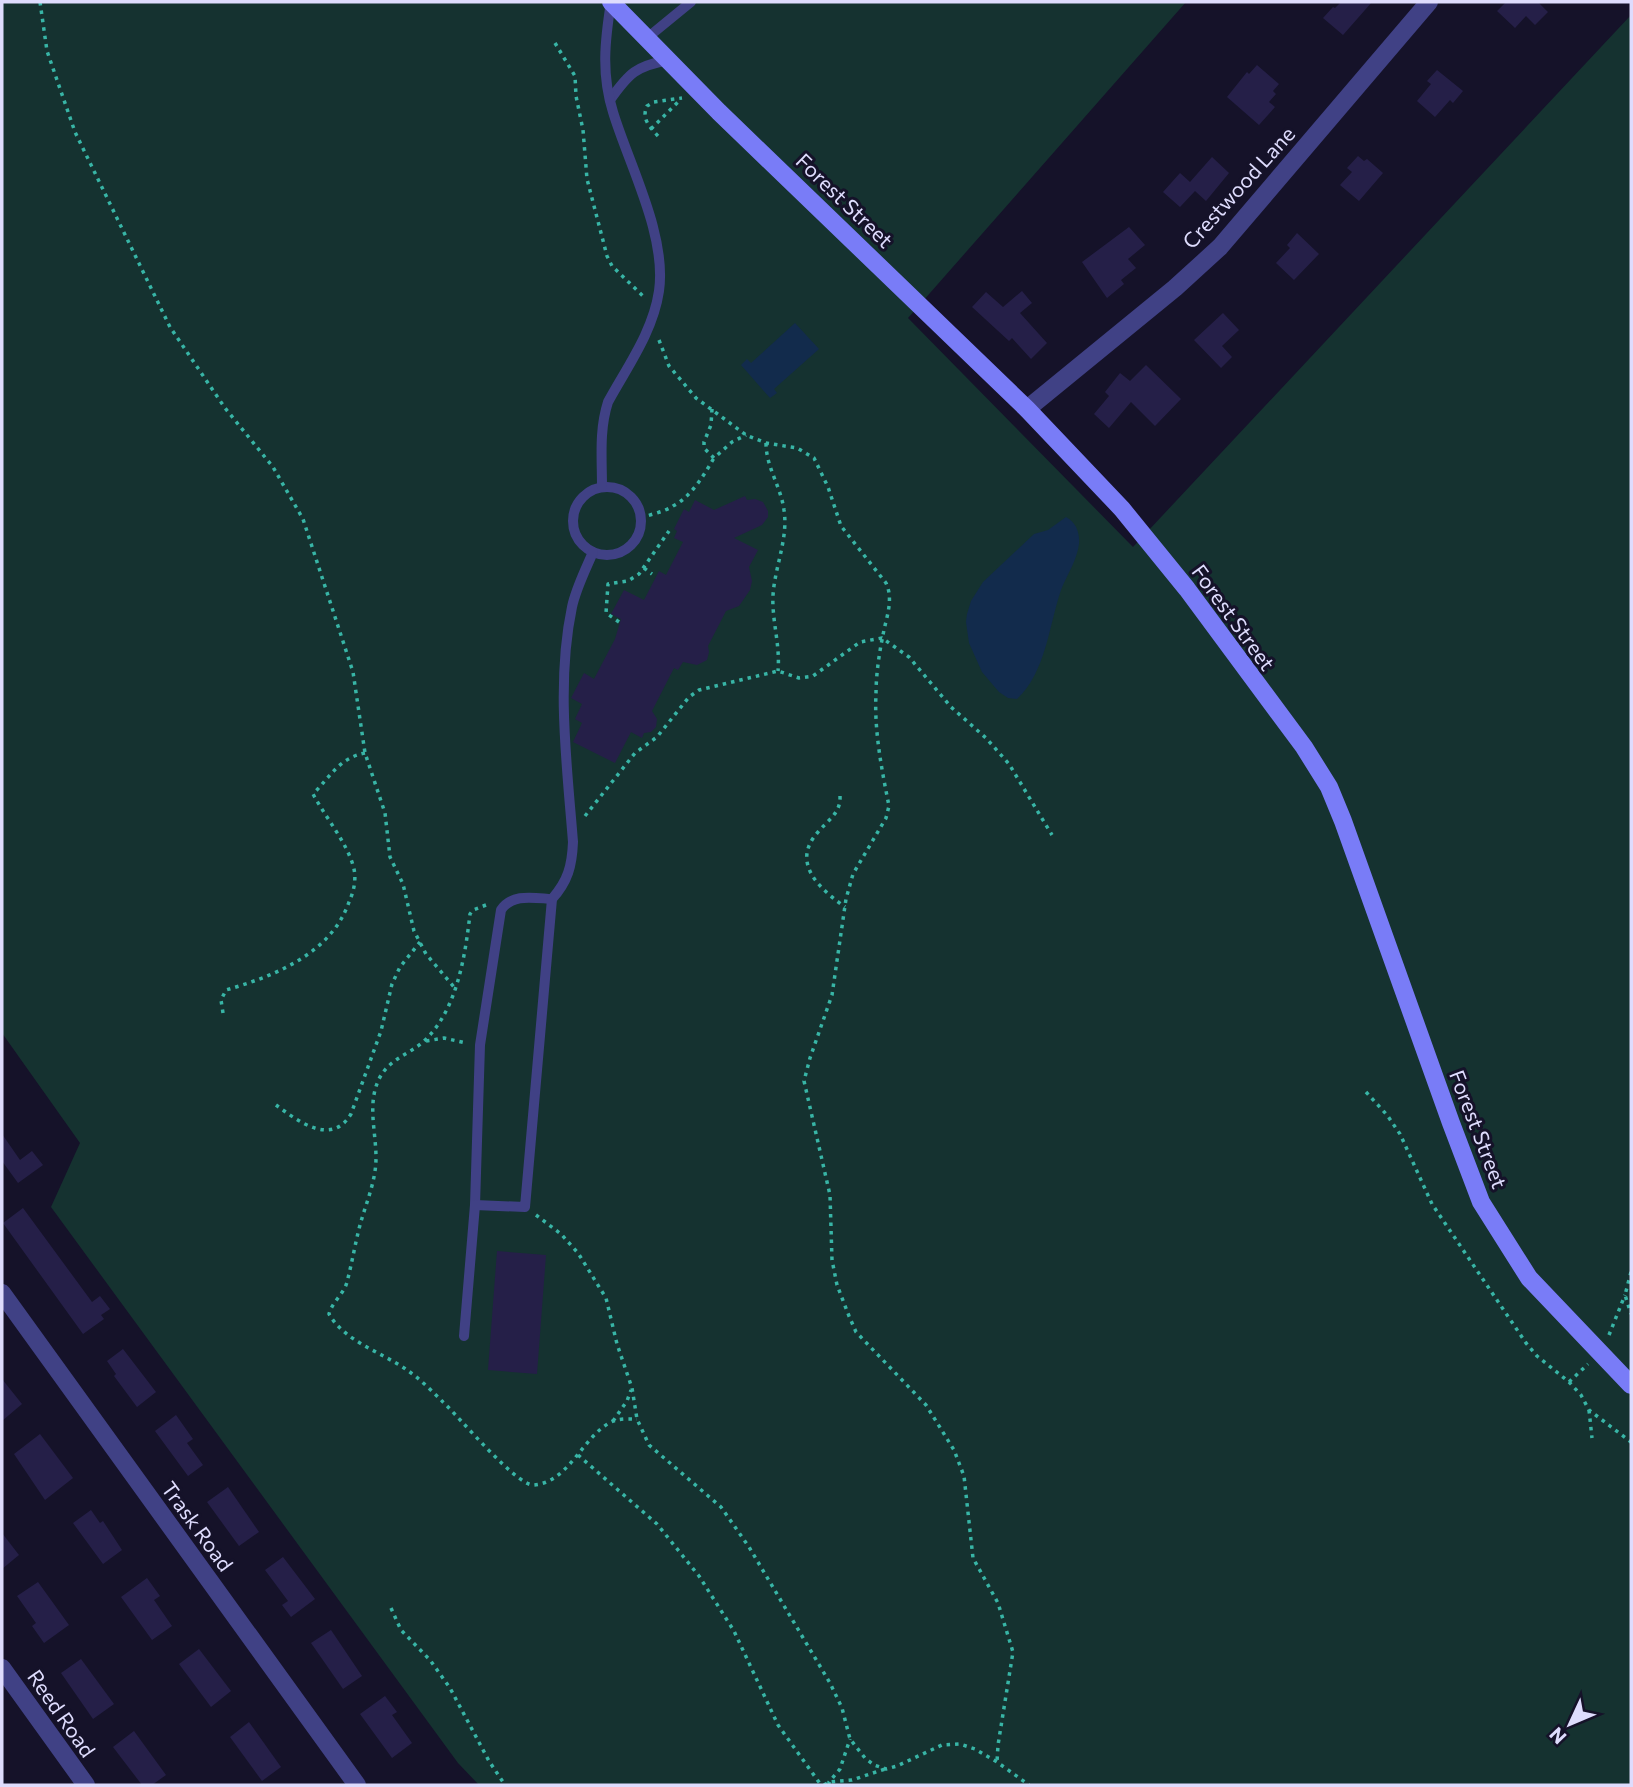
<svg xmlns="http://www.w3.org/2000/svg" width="1633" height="1787" font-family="Commissioner,sans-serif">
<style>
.green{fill:#153230}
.water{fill:#122b4c}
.building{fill:#251f48}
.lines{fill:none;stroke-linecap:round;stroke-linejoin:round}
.path{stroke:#38b5a6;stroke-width:3.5;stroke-dasharray:3.5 5;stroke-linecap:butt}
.lane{stroke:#404185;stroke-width:10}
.street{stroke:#404185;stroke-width:18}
.secondary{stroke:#797cf7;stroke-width:18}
.labels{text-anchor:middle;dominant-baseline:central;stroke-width:6;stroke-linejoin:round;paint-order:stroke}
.street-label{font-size:21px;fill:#dedcfd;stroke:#151229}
</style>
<rect width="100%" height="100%" fill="#151229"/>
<path class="green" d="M2,2H1186L908,318L1133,547L1631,15V1785H479L458,1763L51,1207L80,1143L2,1033Z"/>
<g class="water">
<path d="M795,323L819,349L774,389L777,393L770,398L741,365L747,359L751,363Z"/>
<path d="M1066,517C1076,522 1080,533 1079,544C1077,560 1067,575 1061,590C1049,625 1046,672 1017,699L1008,698L999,692L982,672L969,643L966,622L967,614L971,601L983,582L1034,534L1048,530Z"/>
</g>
<g class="building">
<path d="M1341,2H1372L1343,35L1323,18L1333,7L1335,8Z"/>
<path d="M1506,2H1541L1539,3L1548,12L1535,25L1526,16L1515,28L1497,11Z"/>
<path d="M1257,65L1279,84L1273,91L1276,94L1269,102L1275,107L1259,125L1227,97L1247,72L1249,74Z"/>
<path d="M1437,70L1463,91L1453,103L1450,100L1435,117L1417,101L1431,84L1427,81Z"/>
<path d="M1358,156L1364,161L1367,159L1383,173L1359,201L1340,185L1352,172L1347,168Z"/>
<path d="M1212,157L1229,173L1206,201L1195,191L1180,207L1163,192L1180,173L1190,182Z"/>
<path d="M1129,227L1145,245L1128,259L1136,268L1121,280L1124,284L1107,298L1082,262Z"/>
<path d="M1297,233L1319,254L1294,280L1276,263L1290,248L1287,245Z"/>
<path d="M1022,291L1032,303L1020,313L1047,343L1031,359L1012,338L1009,341L972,307L986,292L1003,307Z"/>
<path d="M1223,313L1239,330L1222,346L1232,357L1221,368L1194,340Z"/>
<path d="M1146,365L1181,399L1155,426L1131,402L1109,428L1094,414L1109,396L1105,392L1120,373L1130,381Z"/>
<path d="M745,496L747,500L755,499L763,502L768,511V517L762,525L734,538L758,550L749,567L752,581L750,590L739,606L726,611L708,646L709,652L707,660L697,665L683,662L678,670L674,668L652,711L657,719L656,727L651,732L644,733L642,738L631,732L615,763L573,742L582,723L575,719L582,704L571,698L584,673L594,679L615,639L621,619L611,614L624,590L644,600L659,571L666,575L683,542L674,538L677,531L674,529L684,509L689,512L695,500L714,510Z"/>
<path d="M2,1134L20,1160L32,1151L43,1165L18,1183L2,1161Z"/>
<path d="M23,1208L92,1302L100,1296L110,1309L101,1315L104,1319L83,1334L3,1223Z"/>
<path d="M497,1251L546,1255L537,1374L488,1370Z"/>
<path d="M123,1349L156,1392L137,1407L114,1376L116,1374L107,1361Z"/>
<path d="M2,1379L22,1404L2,1421Z"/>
<path d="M176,1415L193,1439L187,1443L203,1465L188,1476L155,1431Z"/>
<path d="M40,1434L73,1478L45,1500L14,1454Z"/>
<path d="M228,1487L259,1532L239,1546L207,1502Z"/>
<path d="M91,1510L100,1523L103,1521L122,1550L103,1564L73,1523Z"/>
<path d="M2,1533L19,1555L2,1569Z"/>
<path d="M283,1557L315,1599L291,1617L282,1605L288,1601L265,1570Z"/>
<path d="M147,1578L160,1596L154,1600L172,1626L152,1640L121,1597Z"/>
<path d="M38,1582L69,1625L44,1643L32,1626L36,1623L17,1596Z"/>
<path d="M331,1630L362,1676L343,1689L311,1643Z"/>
<path d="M199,1649L231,1691L211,1707L179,1664Z"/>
<path d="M81,1659L114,1704L93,1719L61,1673Z"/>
<path d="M385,1696L397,1712L392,1715L412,1743L392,1758L360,1714Z"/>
<path d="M249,1722L281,1767L262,1781L230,1737Z"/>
<path d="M134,1731L166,1775L152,1785H142L113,1747Z"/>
</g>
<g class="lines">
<g class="path">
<path d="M40,2L47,51L75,132L170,327L225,408L273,467L303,519L353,672L365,753L385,813L390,857L403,884L414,931L426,954L454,987"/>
<path d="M555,43L575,76L576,96L583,130L587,179L607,256L612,266L644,297"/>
<path d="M651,129L680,100"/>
<path d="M658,136C650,127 641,119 647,106L654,102L682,98"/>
<path d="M659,340L669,366L696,398L746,435L766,443L797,448L814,458L828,487L841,526L886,583C894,600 886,618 883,635C879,654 876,675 876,694C874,731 882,771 889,806L886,818L853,874L846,899L832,995L810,1058L804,1081L830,1195L832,1260L837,1285L849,1316L856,1332L926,1405L954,1450L964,1476L973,1558L998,1603L1013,1652L998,1745L997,1762"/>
<path d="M712,409L711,425L704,442V448L714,458L732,442L746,435"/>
<path d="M766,443C766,467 781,487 784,510C789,542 771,574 773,606C774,628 780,648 778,671"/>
<path d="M641,518C651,514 664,512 673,506C691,497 704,475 714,458"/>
<path d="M644,568L652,574"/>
<path d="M619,622L606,613L608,584L628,581L639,574L669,531"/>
<path d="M840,796C841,813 828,820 818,832C790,863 820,889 845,907"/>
<path d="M585,816L635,753L657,737L689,697L699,690L778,671L799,678L813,676L860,642L882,638L909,657L951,707L986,738L1009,764L1052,835"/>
<path d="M486,905L473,910L470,914C465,957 457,1011 423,1042C408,1055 389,1059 379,1079C367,1104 376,1131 376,1158C376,1181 366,1203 360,1225C355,1244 352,1263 347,1282C344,1294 332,1302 329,1314C344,1341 383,1353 407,1370C420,1379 432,1391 443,1402C459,1417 516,1485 533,1485C569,1483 582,1437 611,1422C619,1418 629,1419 637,1419"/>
<path d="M223,1013L221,1000L226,990C274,976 331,954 349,902C354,891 357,878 353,865C345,840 326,818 313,794C331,776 339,758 365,753"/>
<path d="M426,1041L444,1038L466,1043"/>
<path d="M1366,1092L1387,1115L1400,1134L1432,1204L1526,1343L1537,1356L1569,1382L1581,1395L1589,1410L1631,1442"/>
<path d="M276,1105C298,1121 331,1147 351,1114L381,1031L392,984L400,967L420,942"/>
<path d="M536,1215L561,1234L578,1253L606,1298L617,1344L632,1388L637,1419L649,1445L721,1507L749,1547L830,1683L842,1708L850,1739L865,1758L874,1765L886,1769L897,1766L942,1745L960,1744L975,1749L997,1762L1029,1785"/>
<path d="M1631,1272L1625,1295L1631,1314"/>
<path d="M1609,1335L1625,1295"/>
<path d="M1569,1382L1588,1364"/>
<path d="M1589,1410L1592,1438"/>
<path d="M613,1421L627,1401L631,1390"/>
<path d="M578,1455L657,1524L699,1576L734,1631L778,1725L821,1785"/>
<path d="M391,1608L401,1630L430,1660L450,1688L489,1761L505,1785"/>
<path d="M824,1785L829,1782L852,1780L885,1769"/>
<path d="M829,1785V1782L840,1769L850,1739"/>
</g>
<g class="lane">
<path d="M647,38L691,2"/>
<path d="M610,100C629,73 636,66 669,60"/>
<circle cx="607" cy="521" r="34"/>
<path d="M602,487C602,458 599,430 608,402C627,367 653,332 659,291C667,235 629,165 613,112C601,74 605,40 611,2"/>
<path d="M475,1205L480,1045L501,910C512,893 534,898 552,899"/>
<path d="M464,1336L475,1205L525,1207L552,899C568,881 572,866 573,842C567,765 556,683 572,607C576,588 586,569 593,552"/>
</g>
<g class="street">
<path d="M1027,409L1175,288L1220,247L1429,2"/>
<path d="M2,1293L357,1785"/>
<path d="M2,1668L86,1785"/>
</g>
<path class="secondary" d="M611,2L719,112L1027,409L1122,509L1187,589L1304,747L1329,787L1343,821L1451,1123L1481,1202L1529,1278L1631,1385"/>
</g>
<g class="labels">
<g class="street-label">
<text transform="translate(1238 187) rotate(-48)">Crestwood Lane</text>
<text transform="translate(845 200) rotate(44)">Forest Street</text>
<text transform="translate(1234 617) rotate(54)">Forest Street</text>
<text transform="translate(1479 1129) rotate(69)">Forest Street</text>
<text transform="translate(198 1526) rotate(54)">Trask Road</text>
<text transform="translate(62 1713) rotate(55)">Reed Road</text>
</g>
</g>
<rect width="1633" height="1787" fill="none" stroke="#dedcfd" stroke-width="7"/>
<g transform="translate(1570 1724) rotate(226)" stroke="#151229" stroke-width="5" paint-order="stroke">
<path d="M0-5L12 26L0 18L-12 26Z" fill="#dedcfd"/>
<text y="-10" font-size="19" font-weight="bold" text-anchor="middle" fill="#dedcfd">N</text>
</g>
</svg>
